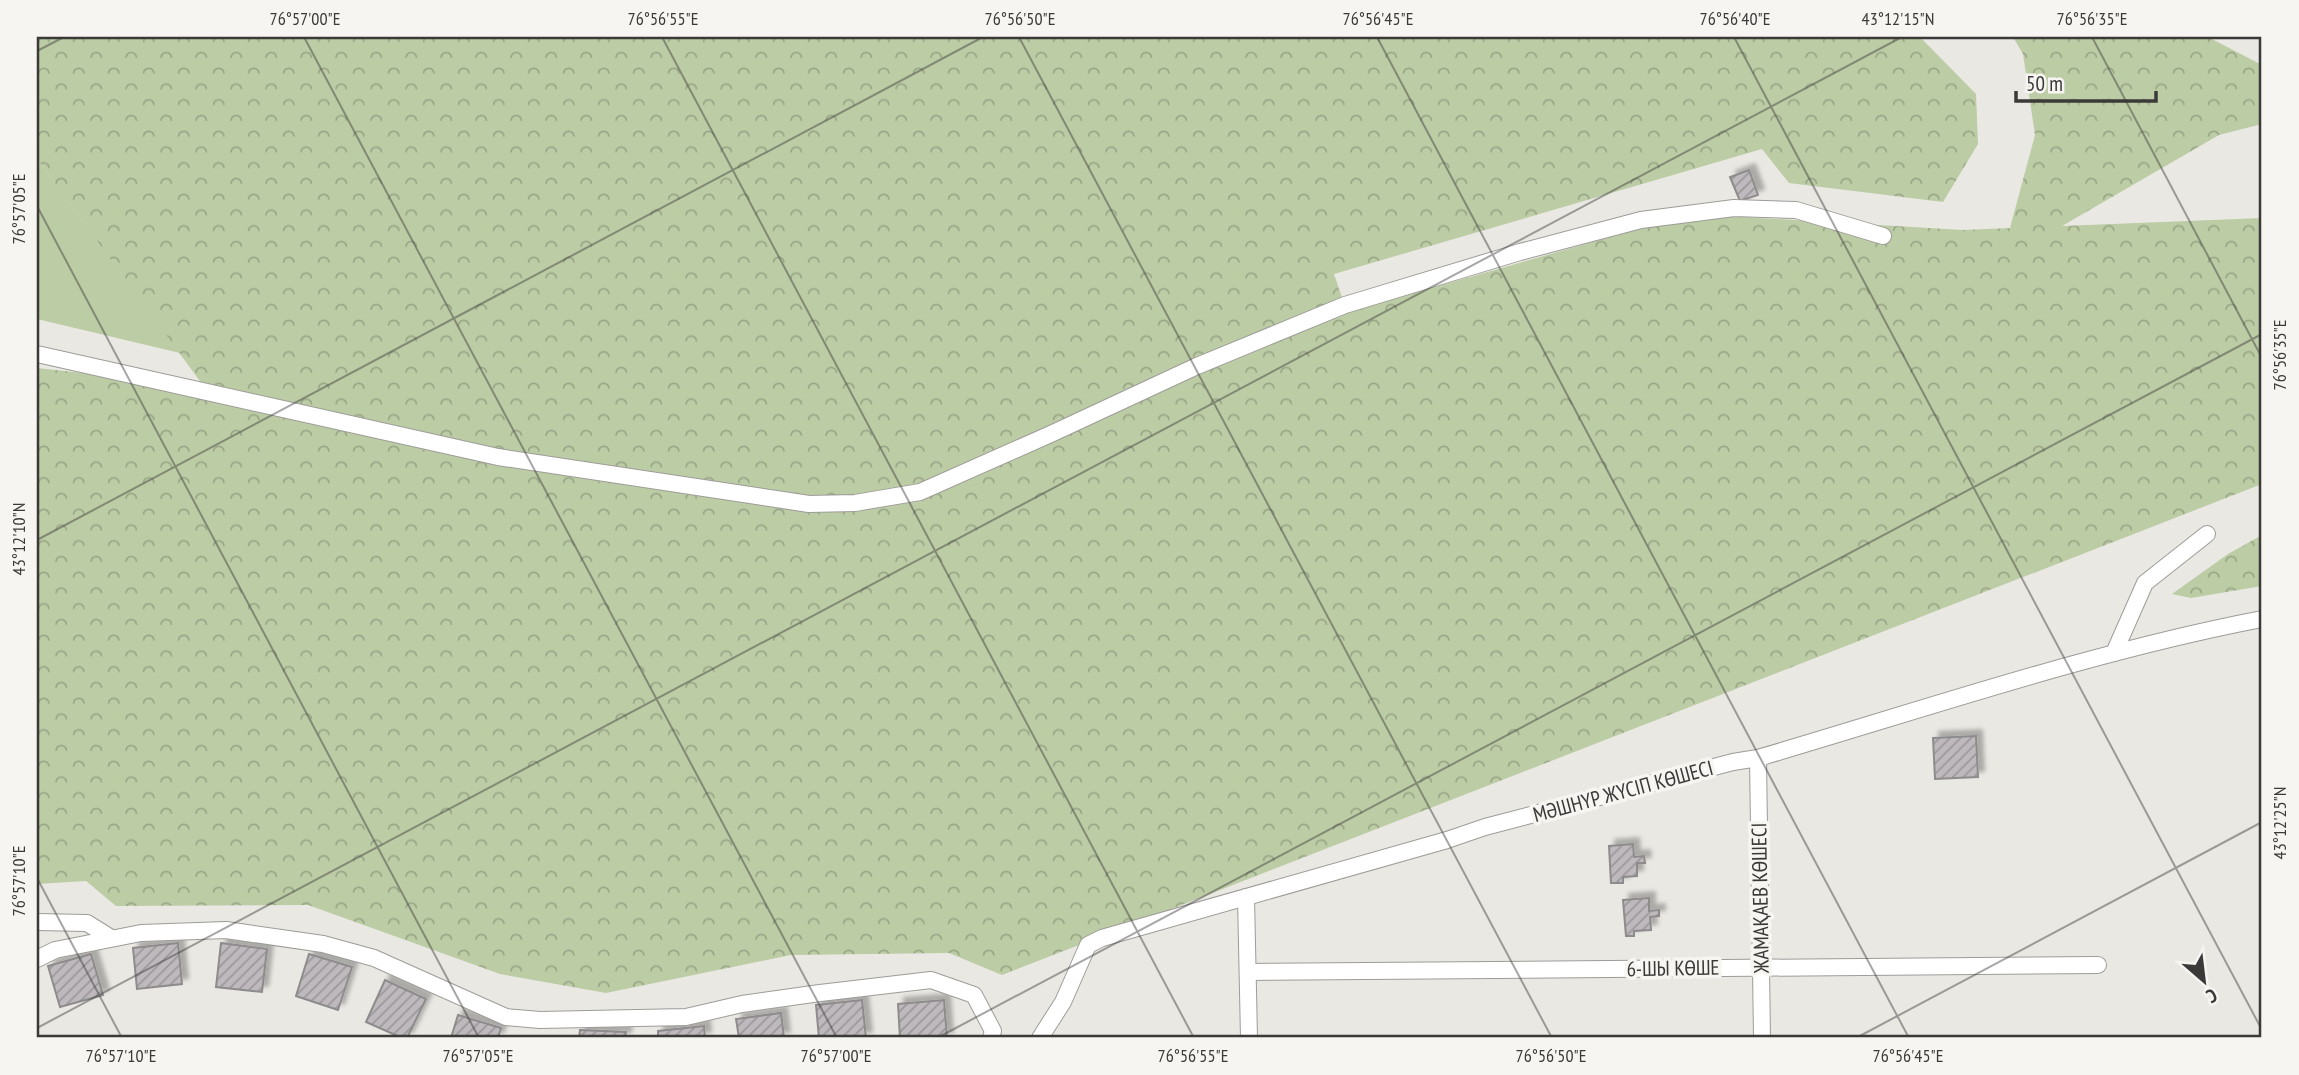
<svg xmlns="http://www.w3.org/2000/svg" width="2299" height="1075" font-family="'PT Sans Narrow',sans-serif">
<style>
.grass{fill:#bccca5}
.forest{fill:url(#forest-crowns)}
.building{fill:url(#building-hatch);stroke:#8e8b8d;stroke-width:2;filter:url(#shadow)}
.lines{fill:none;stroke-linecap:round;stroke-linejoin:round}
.minor-casing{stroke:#9d9c98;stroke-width:18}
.minor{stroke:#fff;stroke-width:16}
.ticks{fill:none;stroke:#3b3a39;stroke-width:2;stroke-opacity:0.45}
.labels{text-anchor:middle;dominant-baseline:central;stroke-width:7;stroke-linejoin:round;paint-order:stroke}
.street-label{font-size:21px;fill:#3b3a39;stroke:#f7f5f1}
.neatline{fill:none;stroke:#3b3a39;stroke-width:2.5}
.ticks-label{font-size:18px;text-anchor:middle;fill:#3b3a39}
</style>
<defs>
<pattern id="forest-crowns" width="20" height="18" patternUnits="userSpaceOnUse" patternTransform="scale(1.75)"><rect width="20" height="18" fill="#bccca5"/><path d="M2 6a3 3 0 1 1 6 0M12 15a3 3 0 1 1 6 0" fill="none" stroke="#9aa787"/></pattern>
<pattern id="building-hatch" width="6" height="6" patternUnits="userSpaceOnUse" patternTransform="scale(1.75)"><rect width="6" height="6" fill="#bdb9bc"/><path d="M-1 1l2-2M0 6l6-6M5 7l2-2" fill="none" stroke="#9b979a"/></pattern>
<filter id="shadow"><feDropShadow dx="6" dy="-6" stdDeviation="2" flood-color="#0004"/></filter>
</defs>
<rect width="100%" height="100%" fill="#eae8e3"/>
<path class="grass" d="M37,159L180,353L37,319Z"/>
<g class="forest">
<path d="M37,37H1920L1976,94L1978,144L1943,202L1789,183L1762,149L1334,274L1347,312L1691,214L1963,230L2010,228L2035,135L2023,54L2013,37H2208L2262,65V124L2219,135L2062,226L2262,218V484L1002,975L949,953L791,955L606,993L500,974L308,905L116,906L86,881L37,884V368L183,384L205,388L37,159Z"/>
<path d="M2262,535V586L2191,598L2172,594L2228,554Z"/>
</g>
<g class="building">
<path d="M1749,170L1758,195L1740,201L1730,177Z"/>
<path d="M1976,736L1978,777L1935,779L1933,738Z"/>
<path d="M1633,844L1634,857L1644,856L1645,863H1637V876L1623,877V883H1611L1609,846Z"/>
<path d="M1649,898V911L1659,910V916L1650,917L1651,930L1634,931V936H1626L1623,900Z"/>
<path d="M178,943L182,984L137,989L133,948Z"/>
<path d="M221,943L267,949L262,992L216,987Z"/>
<path d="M91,954L103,995L60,1007L48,966Z"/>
<path d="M309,954L352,967L338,1010L296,996Z"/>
<path d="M385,980L426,999L407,1038H402L366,1022Z"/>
<path d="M862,1000L866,1038H819L816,1005Z"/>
<path d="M944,1000L947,1038H900L898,1004Z"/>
<path d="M781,1013L784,1038H739L736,1019Z"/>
<path d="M458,1015L501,1028L498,1038H451Z"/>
<path d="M704,1026L705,1038H658V1031Z"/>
<path d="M580,1030L626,1032L625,1038H579Z"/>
</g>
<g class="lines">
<g class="minor-casing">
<g id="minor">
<path d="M37,354L498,457L809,504L855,503L920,492L1053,433L1197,366L1345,305L1520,252L1641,220L1734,208L1796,210L1883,236"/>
<path d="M2114,653L2145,583L2207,534"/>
<path d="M1758,758L1762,1038"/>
<path d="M1246,897L1249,1038"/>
<path d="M37,922L87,923L111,938"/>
<path d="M37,959L55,950L141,933L226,930L323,944L374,958L506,1017L540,1020L686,1017L742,1004L820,993L931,980L974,995L993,1031L991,1038"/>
<path d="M1248,972L2098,965"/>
<path d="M1040,1038L1063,1002L1088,945L1102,938L1447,840L1485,827L1733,762L1758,758C1925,709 2091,652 2262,619"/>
</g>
</g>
<use href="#minor" class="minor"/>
</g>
<path class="ticks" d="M304,37L837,1038M662,37L1194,1038M1019,37L1552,1038M1377,37L1909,1038M1734,37L2262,1030M2092,37L2262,358M37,51L64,37M37,206L479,1038M37,540L983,37M37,878L122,1038M37,1028L1902,37M937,1038L2262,334M1856,1038L2262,822"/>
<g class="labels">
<g class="street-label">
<text transform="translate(1623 791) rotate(-15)">МӘШHҮР ЖҮСІП КӨШЕСІ</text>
<text transform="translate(1760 898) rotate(-91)">ЖАМАҚАЕВ КӨШЕСІ</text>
<text transform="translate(1673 968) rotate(-1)">6-ШЫ КӨШЕ</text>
</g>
</g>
<rect width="2299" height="1075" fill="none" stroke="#f7f5f1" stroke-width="77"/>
<g transform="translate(2204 981) rotate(152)" stroke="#f7f5f1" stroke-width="5" paint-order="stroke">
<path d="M0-5L12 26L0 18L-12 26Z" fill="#3b3a39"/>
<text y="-10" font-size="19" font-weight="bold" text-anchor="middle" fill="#3b3a39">С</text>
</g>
<path d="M2016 91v10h140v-10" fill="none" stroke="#3b3a39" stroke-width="3.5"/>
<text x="2026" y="91" font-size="21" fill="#3b3a39" stroke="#f7f5f1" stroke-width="5" paint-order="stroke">50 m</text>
<rect x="38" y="38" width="2222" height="998" class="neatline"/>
<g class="ticks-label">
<text x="305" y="25">76°57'00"E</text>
<text x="663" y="25">76°56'55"E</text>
<text x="1020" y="25">76°56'50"E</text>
<text x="1378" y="25">76°56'45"E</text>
<text x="1735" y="25">76°56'40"E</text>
<text x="1898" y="25">43°12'15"N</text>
<text x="2092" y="25">76°56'35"E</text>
<text transform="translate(19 209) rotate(-90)" y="6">76°57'05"E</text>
<text transform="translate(2280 355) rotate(-90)" y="6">76°56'35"E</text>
<text transform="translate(19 539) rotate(-90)" y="6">43°12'10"N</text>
<text transform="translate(2280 823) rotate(-90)" y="6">43°12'25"N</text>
<text transform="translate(19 881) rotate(-90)" y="6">76°57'10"E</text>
<text x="121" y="1062">76°57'10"E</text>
<text x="478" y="1062">76°57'05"E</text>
<text x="836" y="1062">76°57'00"E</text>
<text x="1193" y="1062">76°56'55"E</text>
<text x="1551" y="1062">76°56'50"E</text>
<text x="1908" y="1062">76°56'45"E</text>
</g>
</svg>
